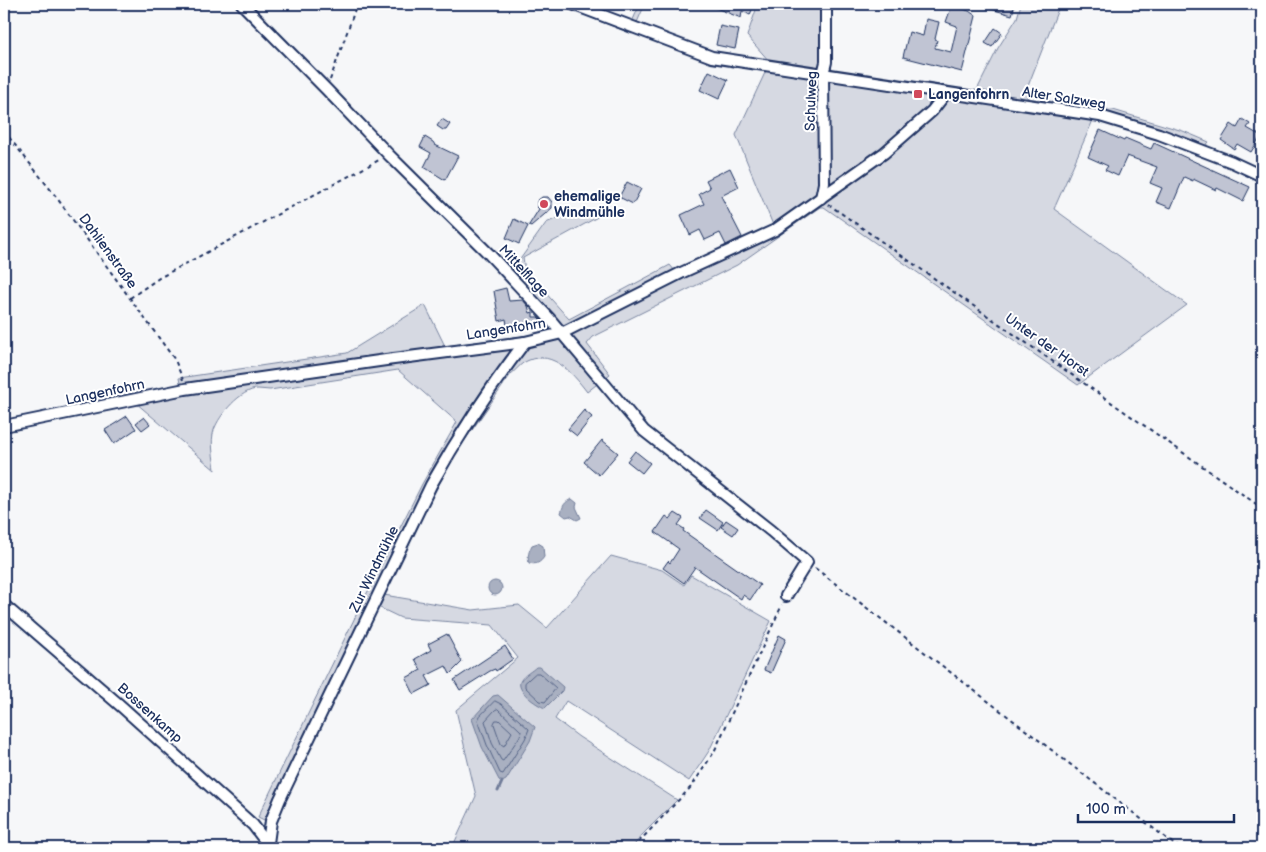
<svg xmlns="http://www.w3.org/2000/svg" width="1266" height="852" font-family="'Balsamiq Sans',sans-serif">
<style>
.green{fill:#d6d9e2;stroke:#7884a0}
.water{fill:#a9b0c1;stroke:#707c99}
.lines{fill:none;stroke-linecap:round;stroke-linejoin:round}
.shore{stroke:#546386;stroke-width:1}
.stream{stroke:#707c99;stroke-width:3}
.building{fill:#c0c4d3;stroke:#1b2f5e}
.minor-casing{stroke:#1b2f5e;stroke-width:14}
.path{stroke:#1b2f5e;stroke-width:2;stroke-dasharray:4 4;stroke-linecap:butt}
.minor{stroke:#fff;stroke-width:10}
.poi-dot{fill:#d1495b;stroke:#fff;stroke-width:2}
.labels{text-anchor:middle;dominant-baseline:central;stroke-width:4;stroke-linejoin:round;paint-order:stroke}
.poi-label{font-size:14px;font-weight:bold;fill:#1b2f5e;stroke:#fff;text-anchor:start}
.street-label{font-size:14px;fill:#1b2f5e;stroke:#fff}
</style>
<rect width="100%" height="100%" fill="#f6f7f9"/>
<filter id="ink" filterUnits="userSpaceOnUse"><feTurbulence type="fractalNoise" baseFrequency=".02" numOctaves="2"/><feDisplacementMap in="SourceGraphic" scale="10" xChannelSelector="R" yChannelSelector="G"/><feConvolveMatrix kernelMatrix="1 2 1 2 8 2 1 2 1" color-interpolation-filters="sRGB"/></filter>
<g filter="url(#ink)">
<g class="green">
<path d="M557,4H587L632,22L640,4H645L632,34Z"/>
<path d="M758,4H830L831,73L976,92L998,48L1017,18L1021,4H1060L1028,86L1027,98L1113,110L1183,131L1209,142L1202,150L1094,118L1054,209L1187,305L1078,385L824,207H820L737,265L593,337L587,344L610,374L587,392C571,371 550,347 523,363C519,366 515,371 511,374L456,453L408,542L384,595L473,610L519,605L547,628L611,556L662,570L684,585L691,575L771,621L709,751L689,781L566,701L555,719L579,737L677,800L642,835L632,848H452L476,796L456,710L518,658L492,625L401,618L378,607L348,672L339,666L264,820L258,817L360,607L422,484L457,422L398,370L270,390C266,390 262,389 258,389C241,389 219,415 214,430C210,442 214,458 215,470L136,403L182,393L179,378L347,353L425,305L445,346L546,333L561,328L511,272L546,223L567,214H603L523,258L525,270L569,319L670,265L675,271L773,225L736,135L770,62L747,36Z"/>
</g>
<g class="water">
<path d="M572,499L577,503L576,507L581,518L577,520L570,516L566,517L561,513C563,506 564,502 572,499Z"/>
<path d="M538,543L543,546L544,557C540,563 536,565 529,563C527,556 529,551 532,545Z"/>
<circle cx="495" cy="588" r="7"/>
<path d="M536,667H540L563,687L562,691L545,708C537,705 514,690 521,680C524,675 532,671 536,667Z"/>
<path d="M498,695L535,727L530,741L506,780L502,782L499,780L482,747L472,719L493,696Z"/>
</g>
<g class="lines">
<g class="shore">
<path d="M536,673H539L556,688L545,702L540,701L525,687V683Z"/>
<path d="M495,701L501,704L529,729L525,739L503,774L500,773L487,745L478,720L480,716Z"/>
<path d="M498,709L521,731L520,736L503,761L501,760L492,743L485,721L495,710Z"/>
<path d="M496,720H499L512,732L504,746L501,744L494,724Z"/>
</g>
<path class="stream" d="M498,791L502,782"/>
</g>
<g class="building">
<path d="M706,4H746L753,7L750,15L742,11L741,18Z"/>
<path d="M980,4H1015L1012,15L980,6Z"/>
<path d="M952,5L969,11L976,16L962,72L903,57L909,32L923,36L926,19L939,22L935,39L937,40L935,48L951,52L957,26L946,22Z"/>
<path d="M720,26L739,30L735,49L716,45Z"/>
<path d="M995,28L1002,33L992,47L985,43Z"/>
<path d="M709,71L728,80L719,99L700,90Z"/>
<path d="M442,119L450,124L446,130H443L437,126Z"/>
<path d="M1242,119L1250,124L1247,128L1261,136L1251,152L1237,144L1234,149L1221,140L1231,124L1237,128Z"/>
<path d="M1100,130L1124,141L1125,138L1151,149L1154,143L1250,187L1243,201L1217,188L1216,190L1193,179V181L1184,177L1171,208L1156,202L1162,188L1150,183L1157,167L1127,156L1118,176L1105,170L1108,166L1088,157Z"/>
<path d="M425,137L433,142L435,145L458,156L445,180L424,167L431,153L420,147Z"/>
<path d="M730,168L739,187L721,196L742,237L726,245L720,233L705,240L700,230L690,235L681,215L704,204L699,194L710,188L706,180Z"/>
<path d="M627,182L641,189L633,204L619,197Z"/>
<path d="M542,197H548L552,202V208L531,226L529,225L539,209L537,207V201Z"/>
<path d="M514,219L528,226L519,244L506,238Z"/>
<path d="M506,288L509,301L523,300L528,306L530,313L533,312V317H538L540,319L542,324L516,328L515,324L507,325L506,319L499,321L494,291Z"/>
<path d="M584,410L592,417L577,436L568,429Z"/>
<path d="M127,416L136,429L114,444L105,430Z"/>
<path d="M144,417L150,424L142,430L136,423Z"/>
<path d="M602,440L618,453L599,475L584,462Z"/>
<path d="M635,451L650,463L642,473L627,461Z"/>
<path d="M706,510L723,522L718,530L700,518Z"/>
<path d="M675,513L683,518L678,525L684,529L683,531L760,585L750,600L743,595L741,599L695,567L684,583L663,568L668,561L670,563L679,549L655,532L666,516L670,519Z"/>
<path d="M726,520L738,528L733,535L721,527Z"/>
<path d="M447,634L462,662L450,674L446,666L426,676L431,685L414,694L406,678L421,670L415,659L431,650L428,644Z"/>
<path d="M779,635L786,639L771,673L764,670Z"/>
<path d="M505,646L513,659L496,671L495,669L490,671L460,690L454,680Z"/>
</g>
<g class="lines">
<g class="minor-casing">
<g id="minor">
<path d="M242,4L327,90L389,155L489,254L549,318L644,431L771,531L807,562L786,596"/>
<path d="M572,4L712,57L1100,116L1159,134L1232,162L1262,176"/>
<path d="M821,198L824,183L823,74L826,62V4"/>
<path d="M4,426L185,389L386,360L525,342L562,333L681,273L775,230L884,153L932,111L946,93"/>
<path d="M4,605L122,707L253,825L269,846"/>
<path d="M268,843L271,821L280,799L431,485C458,437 491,386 525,342"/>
</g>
</g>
<g class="path">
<path d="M330,80L357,4"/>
<path d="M4,131L54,194L175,360L183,380"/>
<path d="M828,204L1262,508"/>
<path d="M130,298L159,278L379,160"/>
<path d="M815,568L1179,848"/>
<path d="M633,848L692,786L714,752L782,605"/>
</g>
<use href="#minor" class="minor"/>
</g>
</g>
<g class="poi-dot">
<rect x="913" y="89" width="10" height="10" rx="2.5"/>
<circle cx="544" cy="204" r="5"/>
</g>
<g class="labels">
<g class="poi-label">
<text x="928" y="94">Langenfohrn</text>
<text x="554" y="196">ehemalige<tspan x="554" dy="16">Windmühle</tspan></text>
</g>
<g class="street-label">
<text transform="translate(1064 98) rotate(9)">Alter Salzweg</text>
<text transform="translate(811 101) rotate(-88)">Schulweg</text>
<text transform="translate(108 251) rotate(54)">Dahlienstraße</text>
<text transform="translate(524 271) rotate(47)">Mittelflage</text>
<text transform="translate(506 329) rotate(-9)">Langenfohrn</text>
<text transform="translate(1047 345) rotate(35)">Unter der Horst</text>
<text transform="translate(105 392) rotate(-12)">Langenfohrn</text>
<text transform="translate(374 569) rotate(-64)">Zur Windmühle</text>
<text transform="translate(150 713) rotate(42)">Bossenkamp</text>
</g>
</g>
<rect width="1266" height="852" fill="none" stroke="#fff" stroke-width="20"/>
<rect x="10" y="10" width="1246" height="832" fill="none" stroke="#1b2f5e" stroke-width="2" filter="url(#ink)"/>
<path d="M1078 814v8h156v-8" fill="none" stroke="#1b2f5e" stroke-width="2.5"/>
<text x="1086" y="814" font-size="15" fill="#1b2f5e" stroke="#ffffff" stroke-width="4" paint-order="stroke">100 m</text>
</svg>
